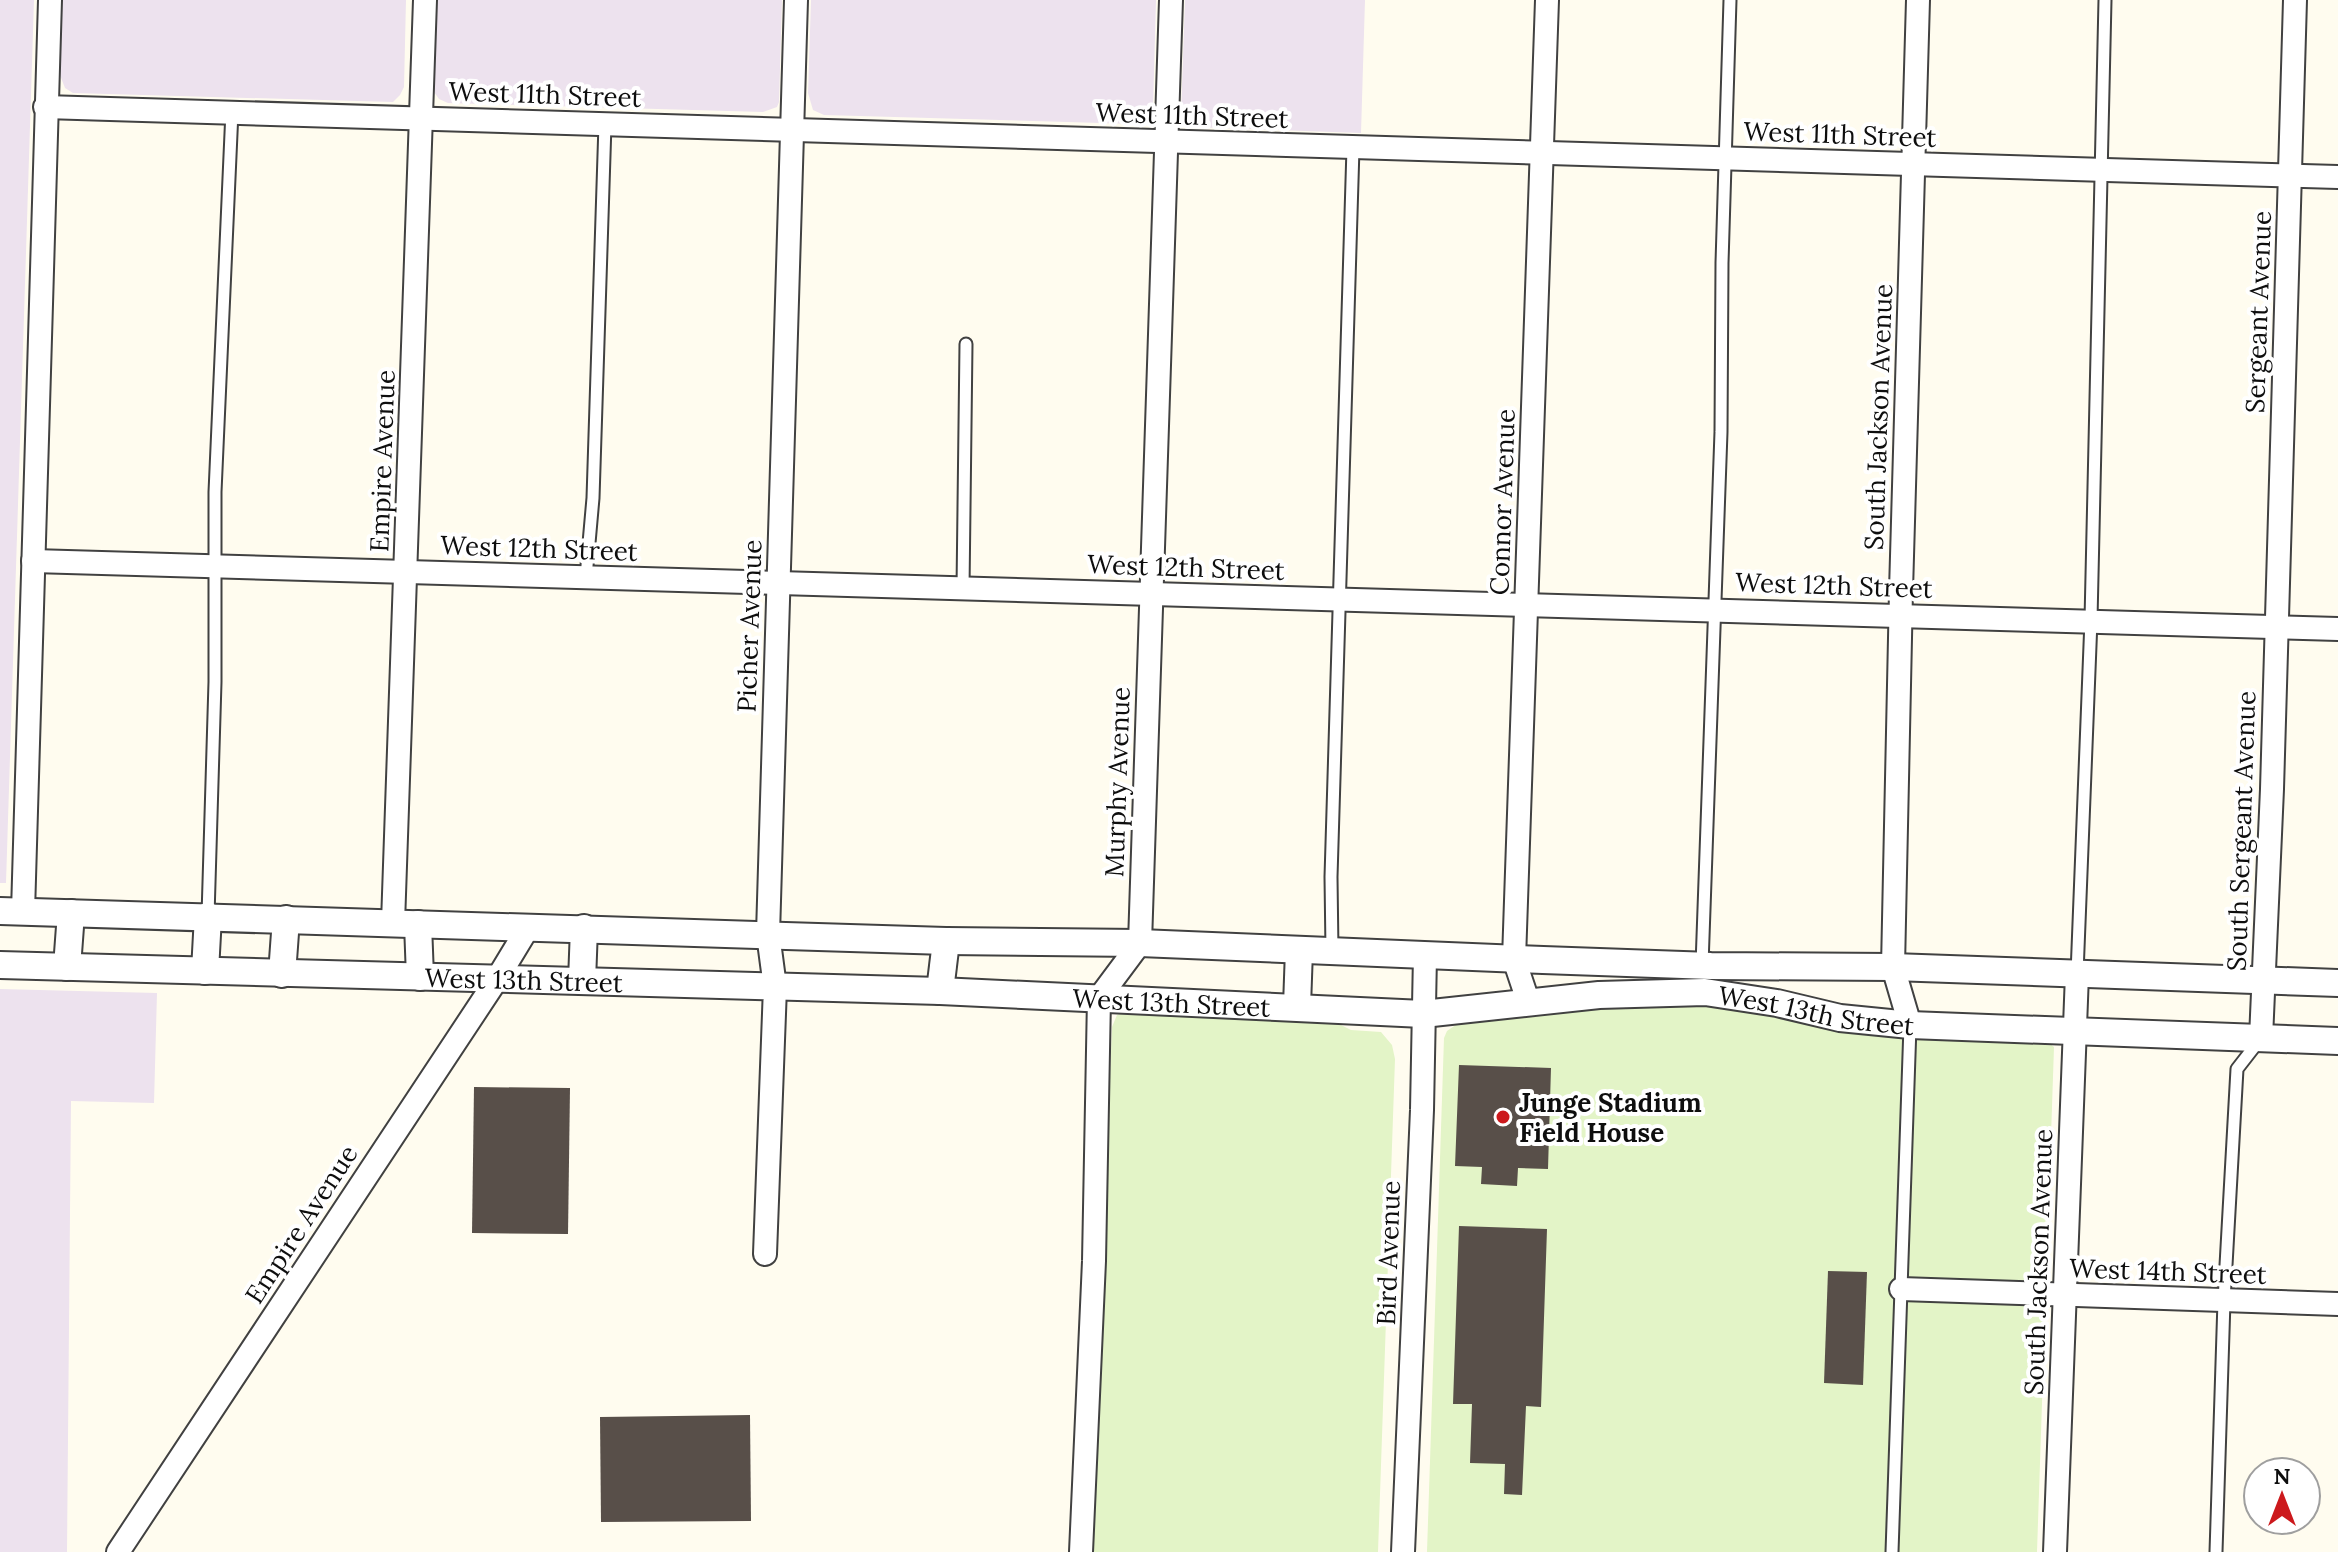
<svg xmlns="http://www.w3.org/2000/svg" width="2338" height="1552" font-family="Lora,serif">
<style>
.industrial{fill:#ede2ee}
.pitch{fill:#e3f4c7}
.building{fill:#584f49}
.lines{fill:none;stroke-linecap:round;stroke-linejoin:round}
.service-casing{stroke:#414141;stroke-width:15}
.minor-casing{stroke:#414141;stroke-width:26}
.tertiary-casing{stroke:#414141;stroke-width:30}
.service{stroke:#fff;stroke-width:11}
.minor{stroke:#fff;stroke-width:22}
.tertiary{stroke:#fff;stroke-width:26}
.poi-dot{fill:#cc191c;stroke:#fff;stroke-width:3}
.labels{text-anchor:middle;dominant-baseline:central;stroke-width:8;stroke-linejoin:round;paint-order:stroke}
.street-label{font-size:26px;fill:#0e0e0e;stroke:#fff}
.poi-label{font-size:26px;font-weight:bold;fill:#0e0e0e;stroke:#fff;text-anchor:start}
</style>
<rect width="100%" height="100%" fill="#fffcef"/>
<g class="industrial">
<path d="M0,0H34L6,883H0Z"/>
<path d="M61,0H406L404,87L400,95L393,102L73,93L65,88L58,70Z"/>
<path d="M437,0H782L779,102L777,107L763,112L448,103L439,99L434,92Z"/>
<path d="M811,0H1156L1153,109L1150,117L1135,124L824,115L813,110L808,93Z"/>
<path d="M1185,0H1365L1361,133L1191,127L1181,114Z"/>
<path d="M0,989L157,993L154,1103L71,1101L67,1552H0Z"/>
</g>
<g class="pitch">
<path d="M1664,996L2049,1043L2054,1047L2037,1552H1427L1444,1038L1447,1031L1460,1022Z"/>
<path d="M1130,1011L1329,1019L1351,1030L1381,1032L1392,1045L1395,1059L1378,1552H1091L1112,1027L1117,1015Z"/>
</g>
<g class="building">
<path d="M1459,1065L1551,1068L1548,1169L1518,1168L1517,1186L1481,1184L1482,1167L1455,1166Z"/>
<path d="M474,1087L570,1088L568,1234L472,1233Z"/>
<path d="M1459,1226L1547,1229L1541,1407L1526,1406L1522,1495L1504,1494L1505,1464L1470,1463L1472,1404H1453Z"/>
<path d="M1828,1271L1867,1272L1863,1385L1824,1383Z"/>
<path d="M750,1415L751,1521L601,1522L600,1417Z"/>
</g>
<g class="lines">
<g class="service-casing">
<g id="service">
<path d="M586,577L593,498L605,124"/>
<path d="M963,589L966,344"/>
<path d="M208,916L215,682V492L232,111"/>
<path d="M1332,951L1331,877L1353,148"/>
<path d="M1702,965L1721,432L1722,263L1730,0"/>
<path d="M2077,974L2091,620L2105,0"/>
<path d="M1892,1552L1910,1026"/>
<path d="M2216,1552L2224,1301L2237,1069L2258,1042"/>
</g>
</g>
<g class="minor-casing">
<g id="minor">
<path d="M45,107L2338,177"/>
<path d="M33,561L2338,629"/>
<path d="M23,912L50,0"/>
<path d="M393,923L425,0"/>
<path d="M1529,1004L1514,959L1547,0"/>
<path d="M1910,1025L1893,967L1901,591L1918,0"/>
<path d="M2261,1038L2272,789L2295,0"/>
<path d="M765,1254L775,987L768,934L796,0"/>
<path d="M1901,1289L2338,1304"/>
<path d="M118,1552L497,979L529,926"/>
<path d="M1081,1552L1094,1261L1099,998L1140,943L1171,0"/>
<path d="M1403,1552L1422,1110L1425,955"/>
<path d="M2055,1552L2077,974"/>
</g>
</g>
<g class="tertiary-casing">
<g id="tertiary">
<path d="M0,911L946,941L1140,943L1543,960L1711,966L1893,967L2338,983"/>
<path d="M418,924L420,977"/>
<path id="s1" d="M0,965L940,991L1423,1014L1599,995L1705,992L1777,1003L1840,1018L1910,1025L2338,1041"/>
<path d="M67,967L71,913"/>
<path d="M205,971L208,916"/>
<path d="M282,974L286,919"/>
<path d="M582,981L584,928"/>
<path d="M940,991L946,941"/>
<path d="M1297,1006L1299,950"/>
</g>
</g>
<use href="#service" class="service"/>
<use href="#minor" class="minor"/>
<use href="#tertiary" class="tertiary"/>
</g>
<circle class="poi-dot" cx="1503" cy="1117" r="8"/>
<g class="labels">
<g class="street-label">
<text transform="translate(545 94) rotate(2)">West 11th Street</text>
<text transform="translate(1192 115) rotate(2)">West 11th Street</text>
<text transform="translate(1840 134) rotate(2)">West 11th Street</text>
<text transform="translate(2258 312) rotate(-88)">Sergeant Avenue</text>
<text transform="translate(1878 417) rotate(-88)">South Jackson Avenue</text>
<text transform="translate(382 461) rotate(-88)">Empire Avenue</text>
<text transform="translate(1502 502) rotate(-88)">Connor Avenue</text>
<text transform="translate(539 548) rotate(2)">West 12th Street</text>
<text transform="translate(1186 567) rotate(2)">West 12th Street</text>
<text transform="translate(1834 585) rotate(2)">West 12th Street</text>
<text transform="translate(749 626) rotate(-88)">Picher Avenue</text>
<text transform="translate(1117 782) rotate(-88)">Murphy Avenue</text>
<text transform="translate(2241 831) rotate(-88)">South Sergeant Avenue</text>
<text stroke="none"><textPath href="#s1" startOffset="524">West 13th Street</textPath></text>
<text stroke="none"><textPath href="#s1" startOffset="1172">West 13th Street</textPath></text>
<text stroke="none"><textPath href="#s1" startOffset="1820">West 13th Street</textPath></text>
<text transform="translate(301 1224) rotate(-57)">Empire Avenue</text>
<text transform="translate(1388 1253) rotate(-88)">Bird Avenue</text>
<text transform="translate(2038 1262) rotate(-88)">South Jackson Avenue</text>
<text transform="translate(2168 1271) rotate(2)">West 14th Street</text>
</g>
<g class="poi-label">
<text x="1519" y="1102">Junge Stadium<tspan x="1519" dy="30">Field House</tspan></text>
</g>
</g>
<g transform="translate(2282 1496)"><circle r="38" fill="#ffffff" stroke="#9f9f9f" stroke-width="2"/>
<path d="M0-6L14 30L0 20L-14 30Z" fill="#cc191c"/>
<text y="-12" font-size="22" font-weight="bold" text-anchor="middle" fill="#0e0e0e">N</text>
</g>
</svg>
